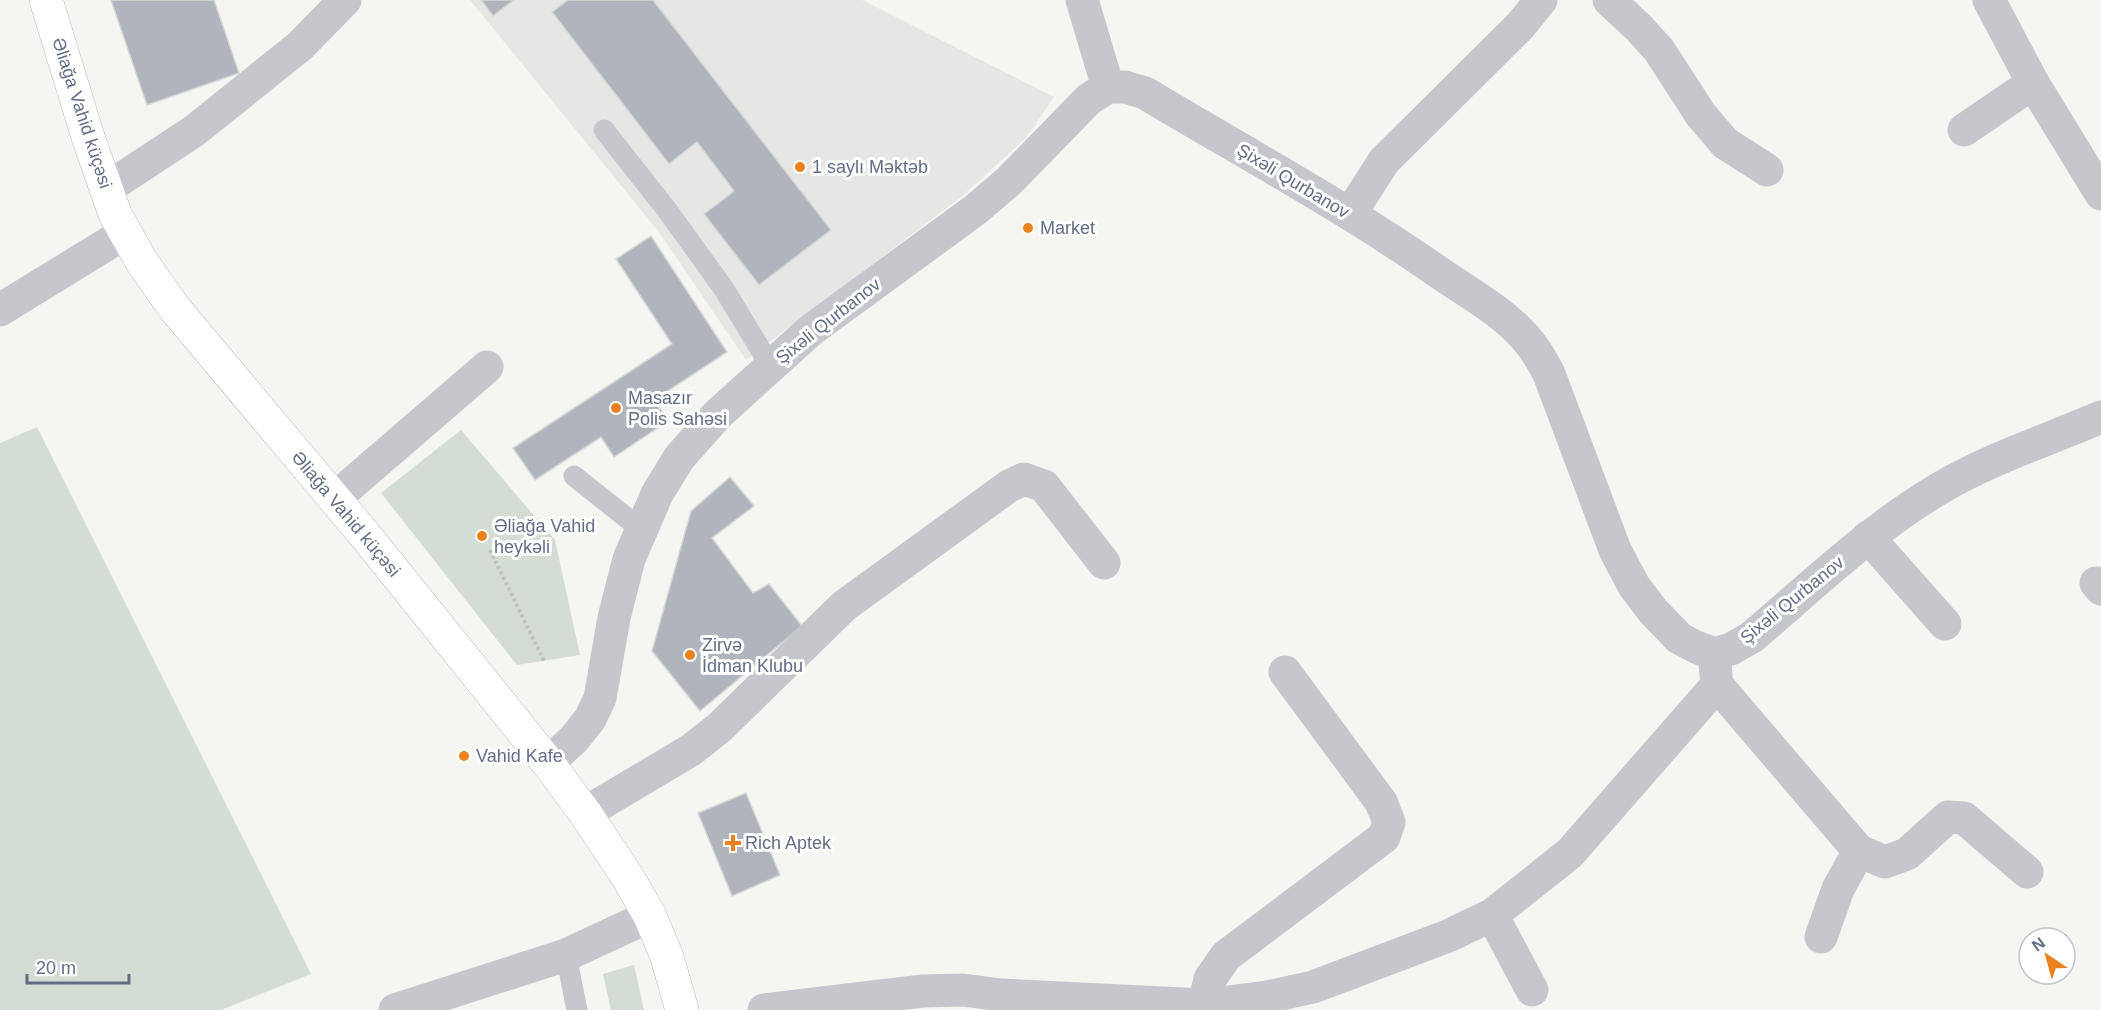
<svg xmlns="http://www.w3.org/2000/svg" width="2101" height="1010" font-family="Helvetica,sans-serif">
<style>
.built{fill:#e6e6e5}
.green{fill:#d4ddd3}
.building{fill:#b0b4bd;stroke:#d7d7d5;stroke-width:1.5}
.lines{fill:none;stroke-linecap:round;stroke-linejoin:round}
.secondary-casing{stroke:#babcc2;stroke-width:34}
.path{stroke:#bfc0c3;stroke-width:4;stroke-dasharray:3 3;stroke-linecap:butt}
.service{stroke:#c5c7cc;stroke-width:21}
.minor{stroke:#c5c7cc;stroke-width:33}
.tertiary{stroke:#c5c7cc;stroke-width:33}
.secondary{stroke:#fff;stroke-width:33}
.poi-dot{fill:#eb811d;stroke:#fff;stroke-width:2}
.labels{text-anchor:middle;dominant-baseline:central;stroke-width:6;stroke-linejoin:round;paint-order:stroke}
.street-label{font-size:18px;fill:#636d85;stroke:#fff}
.poi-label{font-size:18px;fill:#636d85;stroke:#fff;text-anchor:start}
</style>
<rect width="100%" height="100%" fill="#f5f6f2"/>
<path class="built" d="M470,0H862L1054,97L1026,138L961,197L746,360L659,232Z"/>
<g class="green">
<path d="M37,427L311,974L221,1010H0V443Z"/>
<path d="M461,430L555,540L580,655L517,665L381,493Z"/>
<path d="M634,965L644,1010H611L603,974Z"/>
</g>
<g class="building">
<path d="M111,0H214L239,73L147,105Z"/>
<path d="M481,0H514L493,16Z"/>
<path d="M568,0H653L831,230L759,285L704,214L734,191L697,142L669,164L552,12Z"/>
<path d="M651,236L727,352L654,400L668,421L614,457L601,437L535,480L513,448L672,344L616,259Z"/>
<path d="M730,477L754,506L712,538L753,593L769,584L802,626L700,711L652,651L691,511Z"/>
<path d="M746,793L780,875L732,896L698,813Z"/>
</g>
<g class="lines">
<g class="secondary-casing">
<path id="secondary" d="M46,0L88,137L115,214L142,262L175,309L369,540L548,763L585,813L627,876L650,916L667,957L682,1010"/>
</g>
<path class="path" d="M490,550L544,661"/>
<g class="service">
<path d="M604,130L667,210L724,289L770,365"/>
<path d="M574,476L642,530"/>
<path d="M566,955L577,1010"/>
</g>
<g class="minor">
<path d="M1082,0L1108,87"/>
<path d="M1609,0L1639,28L1659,50L1701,115L1725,143L1767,170"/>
<path d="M1989,0L2033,83L2101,194"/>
<path d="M1964,130L2033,83"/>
<path d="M106,189L194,131L300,46L345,0"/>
<path d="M1350,214L1384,161L1521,25L1541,0"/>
<path d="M0,310L125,233"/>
<path d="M334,499L487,367"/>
<path d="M1868,537L1945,624"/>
<path d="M2096,583L2101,589"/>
<path d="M1717,685L1859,851L1885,862L1907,854L1948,817L1964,818L2027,872"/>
<path d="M585,813L691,750L719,728L844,606L1009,486L1024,479L1044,486L1104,563"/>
<path d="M1492,915L1532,990"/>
<path d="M1821,937L1838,889L1859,851"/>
<path d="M1204,1005L1210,979L1226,956L1384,837L1389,822L1381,802L1285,672"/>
<path d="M395,1010L566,955L650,916"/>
<path d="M764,1010L923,991L963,990L1001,995L1204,1005L1267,997L1313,987L1448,936L1492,915L1570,853L1717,685L1714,654"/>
</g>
<path class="tertiary" d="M548,763L574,739L590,719L600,698L614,618L629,559L657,494L679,458L717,415L811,330L975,210L1009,181L1089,99L1108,87H1125L1145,93C1245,153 1349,209 1444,276C1471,294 1502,312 1524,336C1535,348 1542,360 1549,374L1615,550L1634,586L1653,611L1679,638L1696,647L1714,654L1731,649L1752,637C1813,585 1872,528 1942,487C1992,458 2048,440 2101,417"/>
<use href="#secondary" class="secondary"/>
</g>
<g class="poi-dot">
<circle cx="800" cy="167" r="6"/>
<circle cx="1028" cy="228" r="6"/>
<circle cx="616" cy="408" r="6"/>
<circle cx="482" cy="536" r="6"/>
<circle cx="690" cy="655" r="6"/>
<circle cx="464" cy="756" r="6"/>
<path d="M730 834h6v6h6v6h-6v6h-6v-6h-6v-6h6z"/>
</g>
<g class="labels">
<g class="street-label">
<text transform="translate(82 113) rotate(72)">Əliağa Vahid küçəsi</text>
<text transform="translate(1293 181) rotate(31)">Şixəli Qurbanov</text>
<text transform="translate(828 321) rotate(-38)">Şixəli Qurbanov</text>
<text transform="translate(346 514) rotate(50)">Əliağa Vahid küçəsi</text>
<text transform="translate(1792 600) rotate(-39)">Şixəli Qurbanov</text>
</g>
<g class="poi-label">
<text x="812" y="167">1 saylı Məktəb</text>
<text x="1040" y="228">Market</text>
<text x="628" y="398">Masazır<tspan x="628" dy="21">Polis Sahəsi</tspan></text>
<text x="494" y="526">Əliağa Vahid<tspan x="494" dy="21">heykəli</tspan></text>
<text x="702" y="645">Zirvə<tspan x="702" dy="21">İdman Klubu</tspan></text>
<text x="476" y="756">Vahid Kafe</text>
<text x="745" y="843">Rich Aptek</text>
</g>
</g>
<g transform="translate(2047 956) rotate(324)"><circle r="28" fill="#ffffff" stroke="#c1c5ce" stroke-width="1.5"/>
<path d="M0-4.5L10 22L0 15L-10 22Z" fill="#eb811d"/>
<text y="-9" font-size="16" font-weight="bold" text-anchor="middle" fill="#636d85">N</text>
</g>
<path d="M27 974v9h102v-9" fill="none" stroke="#636d85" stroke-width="3"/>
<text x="36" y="974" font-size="18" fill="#636d85" stroke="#ffffff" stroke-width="4.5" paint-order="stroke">20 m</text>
</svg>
